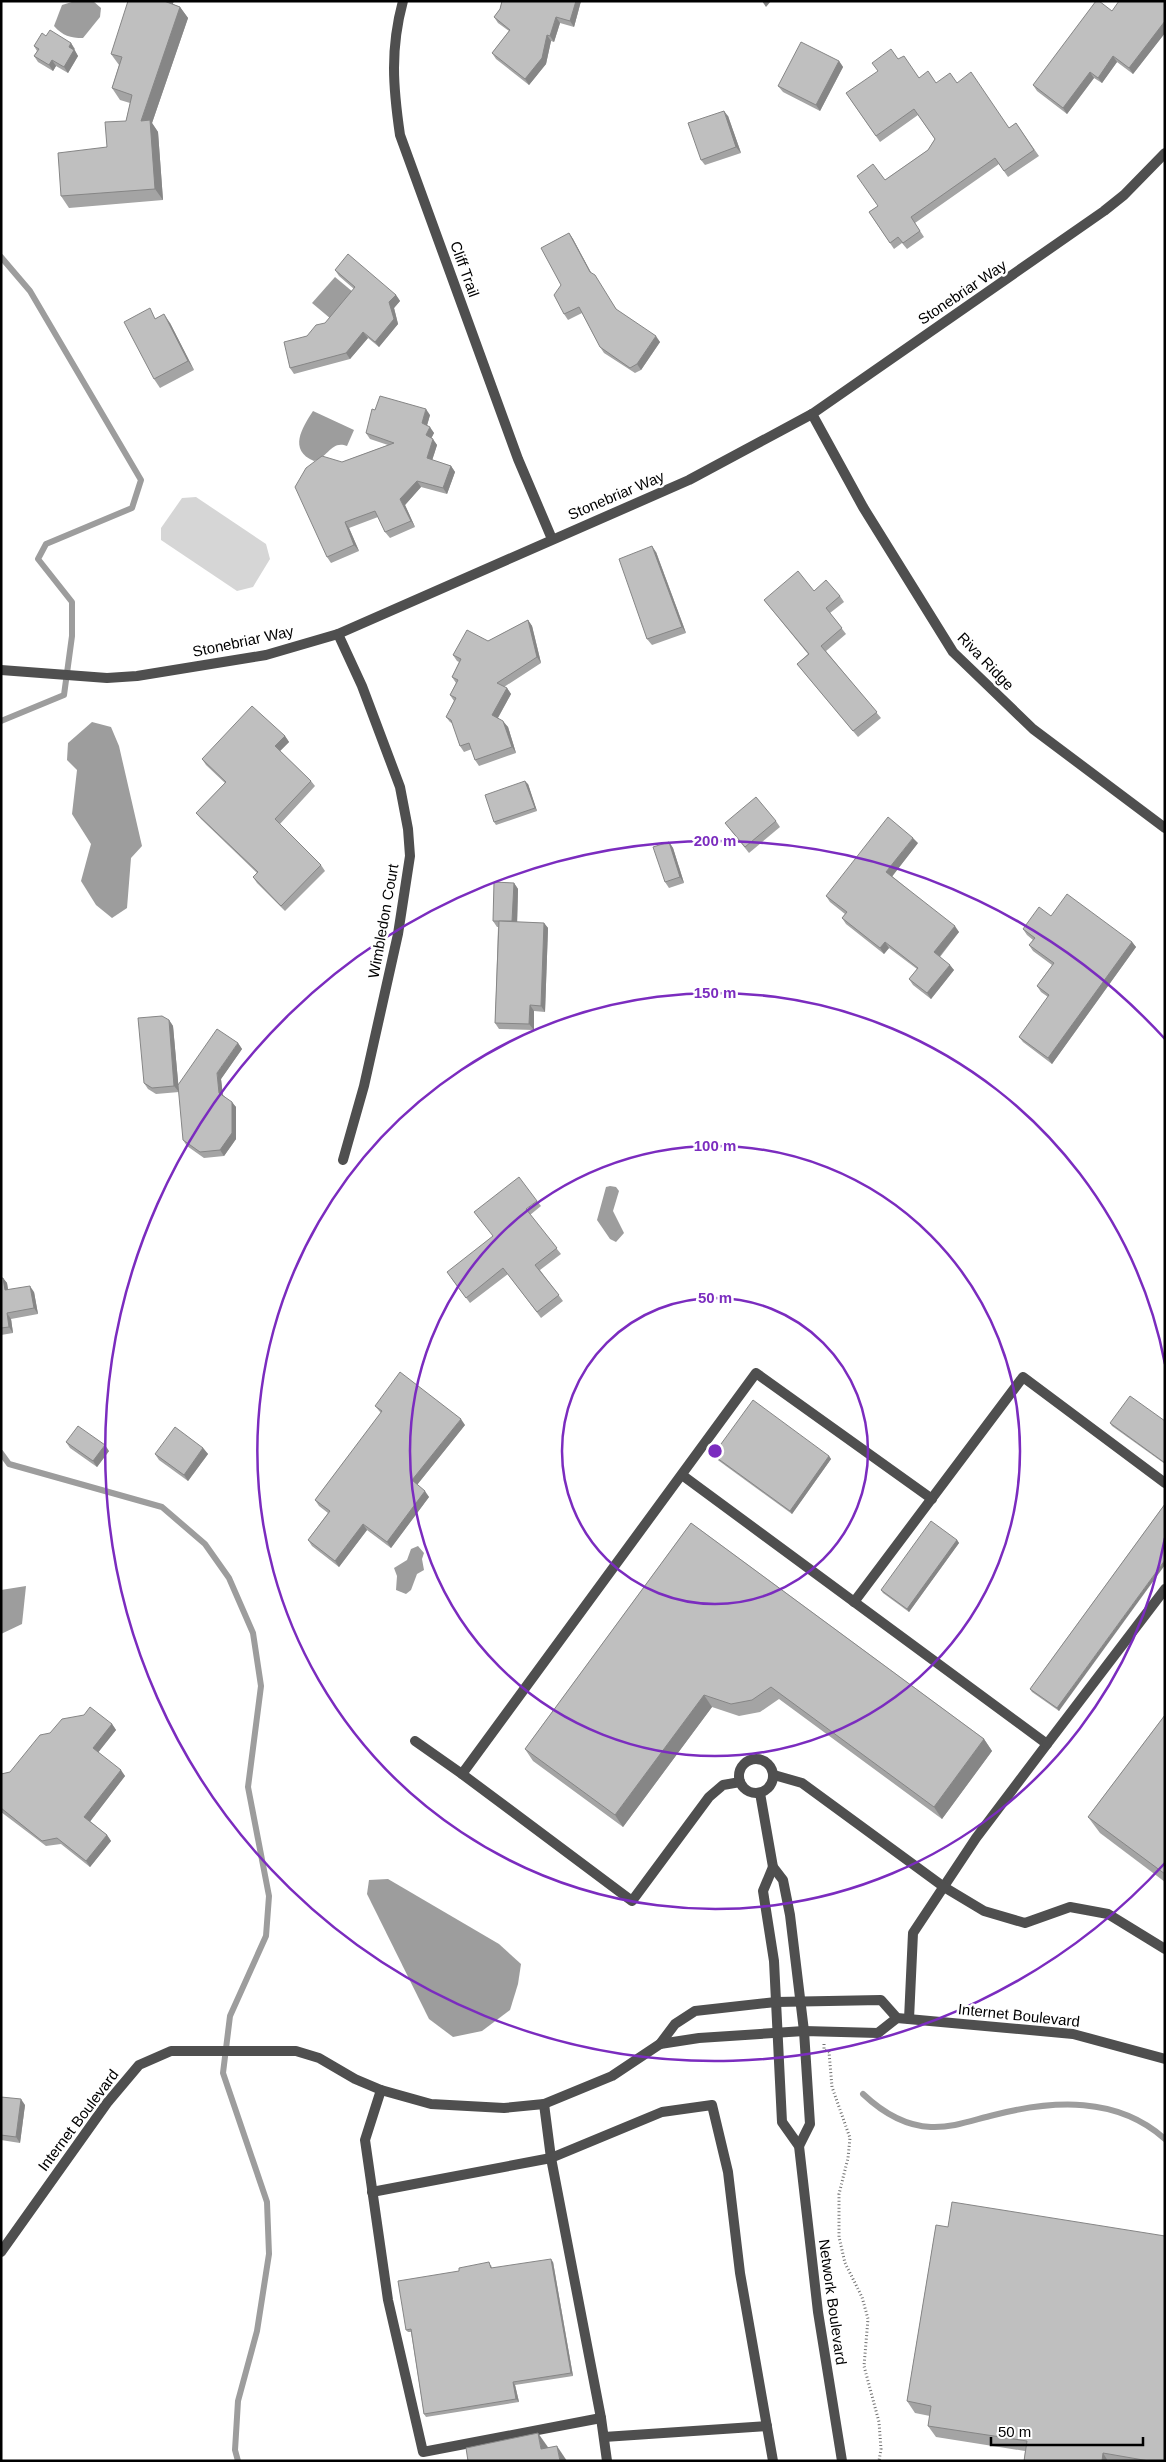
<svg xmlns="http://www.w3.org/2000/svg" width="1166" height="2462" font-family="Arial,sans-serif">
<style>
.green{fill:#d6d6d6}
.water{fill:#9d9d9d}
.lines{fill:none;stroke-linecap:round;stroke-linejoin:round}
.stream{stroke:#9d9d9d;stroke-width:6}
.path{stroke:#717171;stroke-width:3;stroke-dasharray:1 2.5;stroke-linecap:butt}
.lane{stroke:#4f4f4f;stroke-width:10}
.street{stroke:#4f4f4f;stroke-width:10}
.wall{fill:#a4a4a4}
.shaded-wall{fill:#868686}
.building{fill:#bfbfbf;stroke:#868686}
.ring{fill:none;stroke:#7b2cbf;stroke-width:2.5}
.labels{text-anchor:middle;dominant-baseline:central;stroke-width:5;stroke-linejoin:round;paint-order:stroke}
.street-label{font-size:15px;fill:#000;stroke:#fff}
.centre{fill:#7b2cbf;stroke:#fff;stroke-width:2.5}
.ring-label{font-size:15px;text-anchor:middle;font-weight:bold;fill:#7b2cbf;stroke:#fff;stroke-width:5;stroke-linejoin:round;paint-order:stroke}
</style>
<rect width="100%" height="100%" fill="#fff"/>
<path class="green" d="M196,497L266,544L270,559L253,587L237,591L161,540V528L182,498Z"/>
<g class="water">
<path d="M75,1H93L101,8L100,17L83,38C70,38 63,36 54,26L62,5Z"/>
<path d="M335,277L353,292L331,319L312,303Z"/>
<path d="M313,411L354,430L347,446C331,440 328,458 314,461C288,450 302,428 313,411Z"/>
<path d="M92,722L111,727L119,746L142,846L131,858L127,908L112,918L96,905L81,881L91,844L72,814L77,770L67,760L68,743Z"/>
<path d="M610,1186L616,1187L619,1191L613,1211L624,1233L616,1242L610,1239L597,1220L606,1187Z"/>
<path d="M418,1546L424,1553L422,1559L424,1570L417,1574L411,1590L406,1594L396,1590L397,1576L394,1568L407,1560L411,1549Z"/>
<path d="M26,1586L22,1624L1,1634V1590Z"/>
<path d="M388,1879L499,1944L521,1964L518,1984L510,2010L482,2031L453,2037L429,2019L367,1894L369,1880Z"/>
</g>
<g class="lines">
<g class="stream">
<path d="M1,257L30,291L141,480L132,508L46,544L38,559L72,602V636L64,695L1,721"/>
<path d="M1,1453L9,1464L162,1507L205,1544L229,1578L253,1633L261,1686L248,1787L269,1896L266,1936L230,2016L223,2073L267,2202L269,2254L257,2331L238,2401L235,2450L238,2461"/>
<path d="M863,2094C881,2111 905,2126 931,2127C953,2128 973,2120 994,2115C1053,2100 1117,2096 1165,2139"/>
</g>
<path class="path" d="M824,2044V2050L829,2052L832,2087L850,2138L848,2158L839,2194V2237L845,2263L862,2297L868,2319L864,2366L879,2422L881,2449L879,2461"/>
<g class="lane">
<path d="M682,1475L1047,1744L976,1838L913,1933L909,2019"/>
<path d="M854,1602L1023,1377L1165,1483"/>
<path d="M415,1741L462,1774"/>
<path d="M1047,1744L1165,1589"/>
<path d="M774,1775L802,1783L944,1887L984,1911L1025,1923L1070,1907L1108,1914L1165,1949"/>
<path d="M740,1782L723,1785L709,1797L632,1901L462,1774L756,1373L932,1499"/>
<path d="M381,2090L365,2140L388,2300L423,2452L601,2418"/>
<path d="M544,2104L551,2158L601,2418L607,2461"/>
<path d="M372,2192L551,2158L662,2112L712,2105L728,2172L740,2273L773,2461"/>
<path d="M604,2437L767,2426"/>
</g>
<g class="street">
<path d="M403,1C390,49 393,87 400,135L518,459L552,539"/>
<path d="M812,414L863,507L953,652L1033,729L1165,828"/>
<path d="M338,634L362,686L400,787L408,829L410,856L398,934L364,1086L343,1160"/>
<path d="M1,670L107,678L137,676L266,655L338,634L689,480L812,414L1104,211L1124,195L1165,153"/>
<circle cx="756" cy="1776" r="17"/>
<path d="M760,1793L773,1867L783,1880L790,1915L804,2031L810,2124L799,2146"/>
<path d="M773,1867L763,1891L774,1961L782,2122L799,2146L818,2312L842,2461"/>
<path d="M660,2044L699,2038L804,2031L878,2033L897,2018"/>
<path d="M1,2252L107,2103L139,2065L171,2051H296L319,2058L355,2079L381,2090L431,2104L504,2108L544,2104L612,2076L660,2044L675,2024L695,2011L776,2002L881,2000L897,2018L1073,2034L1165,2059"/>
</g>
</g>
<g class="wall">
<path d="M502,1H581L574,27L560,23L554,42L551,41L546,64L529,85L496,59L492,53L509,31L498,23L494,17L500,9Z"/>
<path d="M1165,1V33L1133,74L1117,62L1102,83L1094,78L1067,114L1037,91L1033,85L1112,11Z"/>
<path d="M173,4L180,7L188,18L152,123L158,132L163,200L69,208L61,196L107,147L126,121L130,103L120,100L112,88L119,65L111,54Z"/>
<path d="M46,36L71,43L75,49L74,50L78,56L68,73L56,66L53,71L38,62L34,56L37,51L34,46Z"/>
<path d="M898,59L919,78L936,83L957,82L1009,128L1016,123L1039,156L1008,177L999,164L915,223L924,237L907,249L902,243L894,249L869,212L878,206L885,180L928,150L935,139L918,115L880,142L846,93Z"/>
<path d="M839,61L843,67L820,111L783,92L778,86Z"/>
<path d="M728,116L741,153L705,165L701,160Z"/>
<path d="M569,233L573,239L591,273L617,310L660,342L641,370L635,373L604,353L600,347L582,313L568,320L564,314L561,285Z"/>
<path d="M335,270L396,295L400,301L394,308L398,324L379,347L368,338L350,359L294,374L290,368L307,336L325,323L354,289L339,276Z"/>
<path d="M156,318L170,323L194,370L160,388L154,379Z"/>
<path d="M375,410L430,415L427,425L434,433L431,438L437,445L432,460L451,466L455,472L447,494L421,487L405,505L415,527L390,538L385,532L378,517L349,528L359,551L331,563L327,557L342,462L388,445L370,439L366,433Z"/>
<path d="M656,552L686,633L652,645L647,639Z"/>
<path d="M814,591L840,596L844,602L830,613L846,634L826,651L881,718L858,737L797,664L808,654L764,600Z"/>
<path d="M528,620L532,626L541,663L504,687L507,688L511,694L498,718L508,727L516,753L479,766L475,760L472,749L464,752L460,746L453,724L450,722L446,717L454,701L450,695L456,683L452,677L459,662L457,661L453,655L488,641Z"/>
<path d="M285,736L289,742L280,751L311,781L315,786L280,824L321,865L325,871L285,911L257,883L253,877L257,873L201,819L196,813L225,783L206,765L202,759Z"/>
<path d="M528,784L537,811L496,825L494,822Z"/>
<path d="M776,821L780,827L749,853L725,823Z"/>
<path d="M669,842L673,848L684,883L669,888L665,882Z"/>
<path d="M918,843L892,876L959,932L940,957L954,970L931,999L913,985L909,979L917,969L889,948L884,954L846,924L842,918L845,914L830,902L826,896Z"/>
<path d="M514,883L518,889L517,922L544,923L548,928L545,1012L534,1011V1030L499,1029L495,1023L498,927H497L493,921Z"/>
<path d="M1051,916L1132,942L1136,947L1052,1064L1023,1042L1019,1037L1048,997L1041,992L1037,986L1052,965L1033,951L1029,945L1033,940L1027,935L1023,929Z"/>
<path d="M169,1020L173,1026L179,1092L156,1094L148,1089L144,1083Z"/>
<path d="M238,1043L242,1049L221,1079L223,1095L236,1107V1139L224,1156L204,1158L187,1146L183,1140Z"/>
<path d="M537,1201L541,1206L530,1215L561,1254L540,1270L563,1301L541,1318L508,1274L470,1303L451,1278L493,1237Z"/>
<path d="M1,1278H3L7,1283L8,1290L34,1292L38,1314L11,1319L13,1333L1,1335Z"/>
<path d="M375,1406L465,1425L417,1485L429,1497L391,1548L367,1530L339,1567L312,1546L308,1540L328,1513L319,1506L315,1500L381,1413Z"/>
<path d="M1165,1421V1464L1112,1426L1110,1423Z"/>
<path d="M66,1442L109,1451L97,1467L70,1448Z"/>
<path d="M203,1448L208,1454L188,1481L159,1460L155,1454Z"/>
<path d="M713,1455L829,1456L831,1459L792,1514L715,1458Z"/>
<path d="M1165,1504L1059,1711L1032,1692L1030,1689Z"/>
<path d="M691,1523L984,1739L992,1751L942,1819L779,1699L760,1712L739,1716L712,1707L623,1827L533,1761L525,1749Z"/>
<path d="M957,1540L959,1543L909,1612L883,1593L881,1590Z"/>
<path d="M1165,1715V1882L1100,1833L1088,1817Z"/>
<path d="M112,1724L116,1730L98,1752L125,1776L90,1821L107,1835L111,1841L90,1867L61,1844L46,1846L1,1812V1774L10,1772Z"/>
<path d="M1,2097L25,2105L20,2143L1,2140Z"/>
<path d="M936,2225L1165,2461H1024L1025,2451L936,2437L928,2426L930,2416L915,2413L907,2401Z"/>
<path d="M553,2262L573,2376L515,2385L519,2402L426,2417L424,2414L411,2332H408L406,2330L459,2271L491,2265L492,2268Z"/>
</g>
<g class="shaded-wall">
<path d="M163,1H174L170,12Z"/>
<path d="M576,1H581L574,27L570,21Z"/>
<path d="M762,1H771L766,7Z"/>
<path d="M180,7L188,18L152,123L158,132L163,200L155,189L141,121Z"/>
<path d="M556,17L560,23L554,42L550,36Z"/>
<path d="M1165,21V33L1133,74L1129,68Z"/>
<path d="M547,35L551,41L546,64L529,85L525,79Z"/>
<path d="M71,43L78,56L68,73L64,67L69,47Z"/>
<path d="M1113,56L1117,62L1102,83L1098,78Z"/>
<path d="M52,60L56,66L53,71L49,65Z"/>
<path d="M839,61L843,67L820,111L816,105Z"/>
<path d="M1090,72L1094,78L1067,114L1063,108Z"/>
<path d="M724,111L728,116L741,153L736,147Z"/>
<path d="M569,233L573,239L594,278L590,272Z"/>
<path d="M396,295L400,301L394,308L398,324L379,347L375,342L389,302Z"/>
<path d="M164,314L170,323L194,370L188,361Z"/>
<path d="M363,332L368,338L350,359L346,353Z"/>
<path d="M656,336L660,342L641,370L637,364Z"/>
<path d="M426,409L430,415L426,429L422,423Z"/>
<path d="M430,427L434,433L430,441L426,435Z"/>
<path d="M433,439L437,445L431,464L427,458Z"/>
<path d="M451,466L455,472L447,494L443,488Z"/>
<path d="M417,481L421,487L405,505L415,527L411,521L400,499Z"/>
<path d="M345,522L349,528L359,551L354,545Z"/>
<path d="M652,546L656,552L686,633L682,627Z"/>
<path d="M528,620L532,626L541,663L537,657Z"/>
<path d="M507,688L511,694L496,721L492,715Z"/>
<path d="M503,721L508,727L516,753L512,747Z"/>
<path d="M285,736L289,742L279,752L275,746Z"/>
<path d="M525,781L528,784L537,811L535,808Z"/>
<path d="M913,838L918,843L891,878L886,872Z"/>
<path d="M669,842L673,848L684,883L680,877Z"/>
<path d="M514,883L518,889L517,927L512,921Z"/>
<path d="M544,923L548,928L545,1012L541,1006Z"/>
<path d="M955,926L959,932L938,958L934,952Z"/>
<path d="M885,942L889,948L884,954L880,948Z"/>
<path d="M1132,942L1136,947L1052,1064L1048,1058Z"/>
<path d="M950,965L954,970L931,999L927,993Z"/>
<path d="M530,1005L534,1011V1030L529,1024Z"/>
<path d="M169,1020L173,1026L179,1092L174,1086Z"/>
<path d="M238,1043L242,1049L221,1079L223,1098L219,1093L217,1073Z"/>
<path d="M232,1102L236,1107V1139L224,1156L220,1150Z"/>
<path d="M3,1278L7,1283L9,1296L5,1290Z"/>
<path d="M30,1286L34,1292L38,1314L34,1308Z"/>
<path d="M7,1313L11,1319L13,1333L9,1327Z"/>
<path d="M461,1419L465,1425L416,1486L412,1480Z"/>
<path d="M105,1445L109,1451L97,1467L93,1461Z"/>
<path d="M203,1448L208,1454L188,1481L184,1475Z"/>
<path d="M829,1456L831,1459L792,1514L790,1511Z"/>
<path d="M425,1491L429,1497L391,1548L387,1542Z"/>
<path d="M363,1524L367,1530L339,1567L335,1561Z"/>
<path d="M957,1540L959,1543L909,1612L907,1609Z"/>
<path d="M1165,1560V1565L1059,1711L1057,1708Z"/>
<path d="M704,1695L712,1707L623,1827L615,1815Z"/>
<path d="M112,1724L116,1730L97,1754L93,1748Z"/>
<path d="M984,1739L992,1751L942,1819L934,1807Z"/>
<path d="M121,1770L125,1776L89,1823L84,1817Z"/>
<path d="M107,1835L111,1841L90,1867L86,1861Z"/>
<path d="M21,2099L25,2105L20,2143L16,2137Z"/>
<path d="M551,2259L553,2262L573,2376L571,2373Z"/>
<path d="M513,2382L515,2385L519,2402L516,2399Z"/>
<path d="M538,2433L550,2450L541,2449Z"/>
<path d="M557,2446L567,2461H560Z"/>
<path d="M1103,2453L1108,2461H1102Z"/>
</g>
<g class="building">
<path d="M128,1H164L180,7L141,121L150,120L155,189L61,196L58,153L107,147L105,122L126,121L132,95L112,88L122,57L111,54Z"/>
<path d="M502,1H576L570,21L556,17L550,36L547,35L542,58L525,79L492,53L510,30L494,17L500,9Z"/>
<path d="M1096,1H1099L1112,11L1119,1H1165V21L1129,68L1113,56L1098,78L1090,72L1063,108L1033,85Z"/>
<path d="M50,30L71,43L69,47L74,50L64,67L52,60L49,65L34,56L39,49L34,46L42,33L46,36Z"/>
<path d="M801,42L839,61L816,105L778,86Z"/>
<path d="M891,49L898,59L904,56L919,78L928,71L936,83L950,73L957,83L971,72L1009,128L1016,123L1034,150L1004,171L995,158L911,217L920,231L903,243L898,237L890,243L869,212L878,206L857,176L873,164L885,180L928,150L935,139L914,109L876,136L846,93L878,71L872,63Z"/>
<path d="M724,111L736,147L701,160L688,123Z"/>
<path d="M569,233L590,272L595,275L616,309L656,336L637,364L630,368L600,347L579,307L564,314L554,295L561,285L541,248Z"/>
<path d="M348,254L396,295L389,302L394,319L375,342L363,332L346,353L290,368L284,342L307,336L316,325L325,323L355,287L335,270Z"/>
<path d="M150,308L155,319L164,314L188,361L154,379L124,322Z"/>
<path d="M380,396L426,409L422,423L430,427L426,435L433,439L427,458L451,466L443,488L417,481L400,499L411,521L385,532L375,511L345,522L354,545L327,557L295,487L306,468L322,456L342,462L394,443L366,433L372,409L375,410Z"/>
<path d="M652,546L682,627L647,639L619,559Z"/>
<path d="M798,571L814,591L826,580L840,596L826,608L842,628L821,646L877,712L853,731L797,664L809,654L764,600Z"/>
<path d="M528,620L537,657L497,683L507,688L492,715L503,721L512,747L475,760L469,743L460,746L451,720L446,717L456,698L450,695L458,680L452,677L461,659L453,655L467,630L488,641Z"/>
<path d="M252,706L285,736L275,746L311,781L275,819L321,865L281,906L253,877L258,872L196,813L226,782L202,759Z"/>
<path d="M525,781L535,808L494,822L485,795Z"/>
<path d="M756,797L776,821L745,847L725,823Z"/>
<path d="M888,817L913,838L886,872L955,926L934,952L950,965L927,993L909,979L918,968L885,942L880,948L842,918L847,912L826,896Z"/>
<path d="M669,842L680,877L665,882L653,847Z"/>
<path d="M494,882L514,883L512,921H493Z"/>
<path d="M1067,894L1132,942L1048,1058L1019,1037L1049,995L1037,986L1054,963L1029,945L1035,938L1023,929L1039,907L1051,916Z"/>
<path d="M499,921L544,923L541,1006L530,1005L529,1024L495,1023Z"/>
<path d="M162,1016L169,1020L174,1086L152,1088L144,1083L138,1018Z"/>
<path d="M217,1029L238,1043L217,1073L219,1093L232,1102V1133L220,1150L200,1152L183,1140L178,1085Z"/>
<path d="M519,1177L537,1201L526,1209L557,1248L535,1265L559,1295L537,1312L503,1268L466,1298L447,1272L493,1236L474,1212Z"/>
<path d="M1,1278H3L5,1290L30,1286L34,1308L7,1313L9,1327L1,1328Z"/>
<path d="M400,1372L461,1419L412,1480L425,1491L387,1542L363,1524L335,1561L308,1540L330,1511L315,1500L382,1411L375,1406Z"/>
<path d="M1130,1396L1165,1421V1463L1110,1423Z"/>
<path d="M753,1400L829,1456L790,1511L713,1455Z"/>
<path d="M78,1426L105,1445L93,1461L66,1442Z"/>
<path d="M175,1427L203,1448L184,1475L155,1454Z"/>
<path d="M1165,1504V1560L1057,1708L1030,1689Z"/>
<path d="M931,1521L957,1540L907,1609L881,1590Z"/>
<path d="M691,1523L984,1739L934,1807L771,1687L752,1700L731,1704L704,1695L615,1815L525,1749Z"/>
<path d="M90,1707L112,1724L93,1748L121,1770L84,1817L107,1835L86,1861L57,1838L42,1841L1,1808V1774L10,1772L40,1735L50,1733L62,1719L84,1715Z"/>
<path d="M1165,1715V1874L1088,1817Z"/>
<path d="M1,2097L21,2099L16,2137L1,2135Z"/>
<path d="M952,2202L1165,2236V2461H1149L1103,2453L1102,2461H1024L1027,2441L928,2426L931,2406L907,2401L936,2225L948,2227Z"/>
<path d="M551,2259L571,2373L513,2382L516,2399L424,2414L411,2329L406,2330L398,2281L459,2271V2268L489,2262L491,2268Z"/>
<path d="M538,2433L541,2449L557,2446L560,2461H468L466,2448Z"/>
</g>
<g class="ring">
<circle cx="715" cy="1451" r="153"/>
<circle cx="715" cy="1451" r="305"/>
<path d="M1165 1538A458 458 0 1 1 1165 1364"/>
<path d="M1165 1863A610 610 0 1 1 1165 1039"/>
</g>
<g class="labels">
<g class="street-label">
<text transform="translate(465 269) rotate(70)">Cliff Trail</text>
<text transform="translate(962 292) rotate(-34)">Stonebriar Way</text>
<text transform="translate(616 495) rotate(-23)">Stonebriar Way</text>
<text transform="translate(243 641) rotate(-12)">Stonebriar Way</text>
<text transform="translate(986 661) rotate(46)">Riva Ridge</text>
<text transform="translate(383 921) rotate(-80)">Wimbledon Court</text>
<text transform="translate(1019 2015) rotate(6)">Internet Boulevard</text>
<text transform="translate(78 2120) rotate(-53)">Internet Boulevard</text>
<text transform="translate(833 2302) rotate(82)">Network Boulevard</text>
</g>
</g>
<circle cx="715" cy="1451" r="8" class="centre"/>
<g class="ring-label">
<text x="715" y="846">200 m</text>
<text x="715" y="998">150 m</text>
<text x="715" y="1151">100 m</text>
<text x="715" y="1303">50 m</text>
</g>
<rect width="1166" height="2462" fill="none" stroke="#000000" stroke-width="5"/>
<path d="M991 2437v8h152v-8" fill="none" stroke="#000000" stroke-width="2.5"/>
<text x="998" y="2437" font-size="15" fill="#000000" stroke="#ffffff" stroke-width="4" paint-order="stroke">50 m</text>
</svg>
